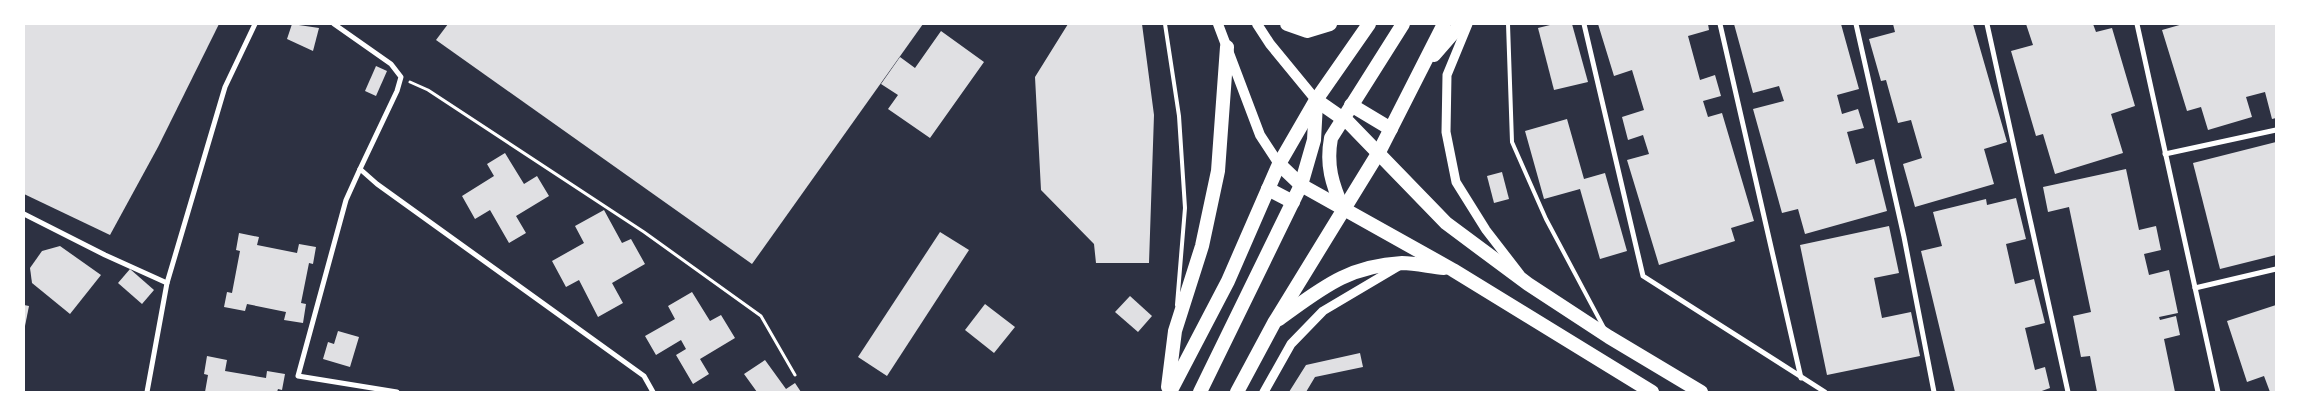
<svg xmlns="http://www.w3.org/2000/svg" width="2300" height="416" font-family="Figtree,sans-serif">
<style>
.building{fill:#e0e0e3}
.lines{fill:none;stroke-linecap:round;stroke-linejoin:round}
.path{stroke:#fff;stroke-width:3}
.service{stroke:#fff;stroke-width:4}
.minor{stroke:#fff;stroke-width:5}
.tertiary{stroke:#fff;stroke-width:9}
.secondary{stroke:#fff;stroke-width:10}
.trunk{stroke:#fff;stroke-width:14}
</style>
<rect width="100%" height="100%" fill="#2d3142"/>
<g class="building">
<path d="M24,24H219L158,147L110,235L24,194Z"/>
<path d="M292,24L319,28L313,51L287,39Z"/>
<path d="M448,24H923L752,264L436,40Z"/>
<path d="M1068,24H1142L1154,115L1149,263H1096L1094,244L1041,190L1035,77Z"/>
<path d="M1554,24H1572L1588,82L1554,90L1538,28Z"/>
<path d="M1598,24H1708L1709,30L1688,36L1700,80L1715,75L1721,96L1703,101L1708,117L1722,113L1754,221L1731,228L1735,241L1659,265L1627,160L1649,154L1643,135L1628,140L1622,117L1644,110L1632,70L1614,76Z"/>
<path d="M1734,24H1841L1859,89L1837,95L1842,114L1858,109L1864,128L1847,132L1856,164L1874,159L1887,211L1805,234L1798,209L1782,213L1753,109L1784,101L1779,86L1753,93Z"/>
<path d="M1893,24H1973L2007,142L1984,149L1994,184L1915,207L1903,164L1922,158L1911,120L1898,123L1886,80L1881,81L1869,39L1895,32Z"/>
<path d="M2026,24H2093L2096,32L2112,28L2135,106L2111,114L2123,153L2055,174L2043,134L2036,136L2011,51L2033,45Z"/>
<path d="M2183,24H2276V118L2272,119L2265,92L2246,97L2252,117L2208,130L2201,107L2187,111L2162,30Z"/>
<path d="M941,31L984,62L930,138L888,109L898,95L881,84L900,57L915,68Z"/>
<path d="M376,66L387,71L376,96L365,91Z"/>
<path d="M1567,119L1584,179L1605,173L1627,251L1600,259L1580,189L1544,199L1525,131Z"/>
<path d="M2276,142V255L2220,269L2193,163Z"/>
<path d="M505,153L524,184L537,176L549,196L516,216L526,233L509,243L490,210L475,219L462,196L494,176L487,164Z"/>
<path d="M2126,169L2139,230L2156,226L2161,250L2144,254L2149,275L2169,270L2178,313L2159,317L2160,320L2176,316L2180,335L2164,339L2175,392H2097L2090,356L2081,357L2073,316L2091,312L2069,207L2048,212L2043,187Z"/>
<path d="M1502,172L1509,199L1494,203L1487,176Z"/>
<path d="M2016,198L2026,239L2006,244L2015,284L2034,279L2045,323L2025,328L2035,370L2045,367L2050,388L2039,392H1955L1921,251L1942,246L1933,212L1986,199L1987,205Z"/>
<path d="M604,210L622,243L631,239L645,264L612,283L623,303L598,317L579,280L566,287L552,261L584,243L575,226Z"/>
<path d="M1889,226L1899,273L1874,278L1882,318L1911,312L1920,356L1827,375L1800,245Z"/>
<path d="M940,232L969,250L887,376L858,357Z"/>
<path d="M239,233L259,237L257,245L297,253L299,244L316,247L313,264L309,263L301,303L306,304L303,323L284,320L286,312L247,304L245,311L224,307L227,292L232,293L240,251L236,250Z"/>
<path d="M60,246L101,275L70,314L32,283L30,268L42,251Z"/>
<path d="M130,269L154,290L142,304L118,283Z"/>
<path d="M692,292L710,321L721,315L735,338L700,359L709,374L693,384L676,355L686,349L681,340L656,355L645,336L675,319L668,306Z"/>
<path d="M1130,296L1152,316L1138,332L1115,312Z"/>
<path d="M985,304L1015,327L994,353L965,330Z"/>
<path d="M24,305L29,306L25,326L24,325Z"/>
<path d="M2276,305V392H2270L2264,376L2247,382L2227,321Z"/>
<path d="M338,331L359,337L350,367L323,359L328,342L334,344Z"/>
<path d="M1360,353L1363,367L1315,377L1306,392H1289L1306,365Z"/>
<path d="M207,356L227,360L225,371L266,378L267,371L285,374L282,390L278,389L277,392H205L208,375L204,374Z"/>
<path d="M765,360L786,389L795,383L801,392H757L744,374Z"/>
</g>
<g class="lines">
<path class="path" d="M410,82L428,90L644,232L761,316L795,375"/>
<g class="service">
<path d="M1165,24L1179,116L1185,208L1177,305"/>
<path d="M1508,24L1512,142L1546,219L1604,328"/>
</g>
<g class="minor">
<path d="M334,24L391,64L401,77L397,91L360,169L377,184L644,376L653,392"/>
<path d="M1584,24L1643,276L1825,392"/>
<path d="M1720,24L1801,378"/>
<path d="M1856,24L1904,237L1934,392"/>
<path d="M1987,24L2068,392"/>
<path d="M2137,24L2218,392"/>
<path d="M2165,154L2276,130"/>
<path d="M360,169L346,200L298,376L397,392"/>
<path d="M24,214L105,255L167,283L147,392"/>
<path d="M167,283L225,87L255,24"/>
<path d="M2195,288L2276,269"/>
</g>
<g class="tertiary">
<path d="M1468,24L1447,75L1446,132L1456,182L1486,230L1520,274"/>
<path d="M1264,392L1291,344L1323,311L1399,266"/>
</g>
<g class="secondary">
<path d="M1218,24L1260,135L1279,164"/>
<path d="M1257,24L1270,44L1316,100"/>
</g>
<g class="trunk">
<path d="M1287,24L1307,31L1330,24"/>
<path d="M1434,55L1461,24"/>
<path d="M1316,100L1349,123L1446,223L1528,284L1609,337L1701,392"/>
<path d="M1351,105L1391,129"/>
<path d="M1279,164L1301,185L1453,270L1652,392"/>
<path d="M1268,189L1293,202"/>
<path d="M1343,209C1332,184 1326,165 1331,138L1403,24"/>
<path d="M1279,319C1321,289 1347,266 1402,263C1416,263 1431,267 1444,268"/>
<path d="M1168,387L1175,331L1202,246L1218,171L1227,47"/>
<path d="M1170,392L1228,281L1279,164L1316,100L1369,24"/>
<path d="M1200,392L1301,185L1314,140L1316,103"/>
<path d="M1237,392L1274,323L1379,152L1444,24"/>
</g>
</g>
<rect width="2300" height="416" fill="none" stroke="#ffffff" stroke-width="50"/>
</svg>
